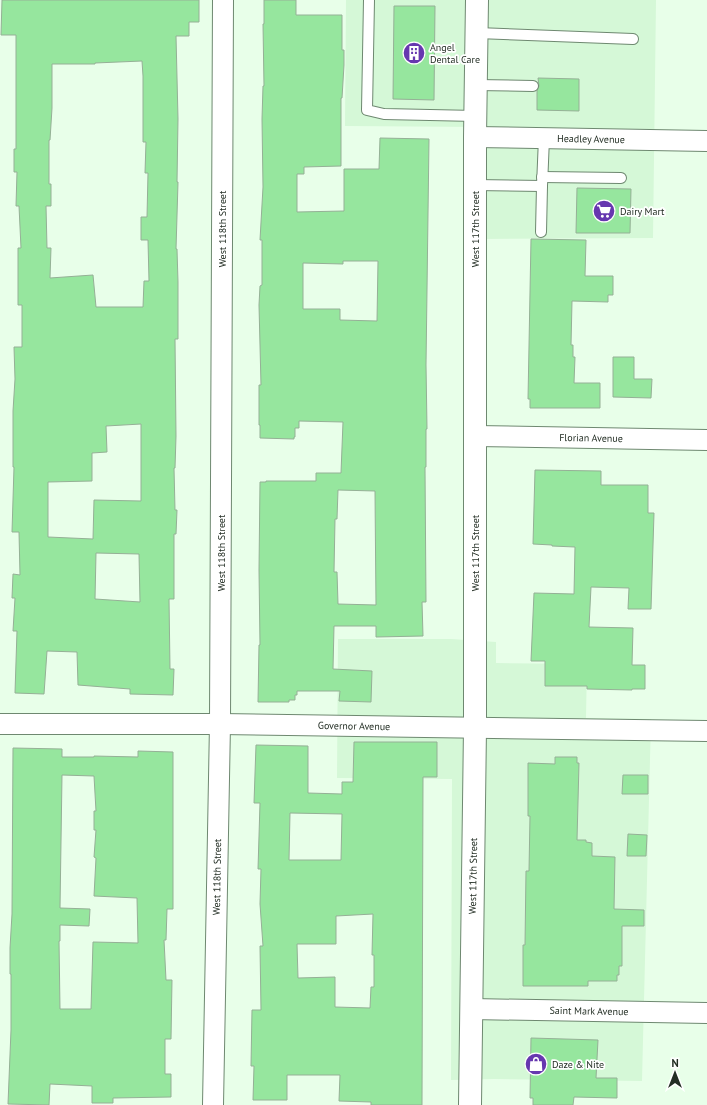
<svg xmlns="http://www.w3.org/2000/svg" width="707" height="1105" font-family="'PT Sans',sans-serif">
<style>
.built{fill:#d5f8d7}
.building{fill:#96e69e;stroke:#95b096;fill-rule:evenodd}
.lines{fill:none;stroke-linecap:round;stroke-linejoin:round}
.service-casing{stroke:#6e8870;stroke-width:12}
.minor-casing{stroke:#6e8870;stroke-width:22}
.secondary-casing{stroke:#6e8870;stroke-width:24}
.service{stroke:#fff;stroke-width:10}
.minor{stroke:#fff;stroke-width:20}
.secondary{stroke:#fff;stroke-width:22}
.labels{text-anchor:middle;dominant-baseline:central;stroke-width:3.5;stroke-linejoin:round;paint-order:stroke}
.poi-label{font-size:10px;fill:#232e24;stroke:#fff;text-anchor:start}
.street-label{font-size:10px;fill:#232e24;stroke:#fff}
</style>
<rect width="100%" height="100%" fill="#e8ffe9"/>
<g class="built">
<path d="M346,0H656L653,238L481,239V127L345,126Z"/>
<path d="M338,639H451L496,642V663L587,664L586,718L651,719L642,1081L494,1079L451,1080L452,779L337,778Z"/>
</g>
<g class="building">
<path d="M2,0H199V22H189V36H176L178,119L177,182H178L176,249H177L178,282V339H175L176,436L175,468H174L175,510H177L176,534H174V599H169L170,669H174L173,695L130,694V689L78,685L77,652L47,651L44,694L15,693L17,631H13L15,598H12L13,574L20,575L19,532H12L14,467H13V411L15,379L14,347H22V305H18V248H21L19,206H16L17,172H14V149H16V35H1ZM142,61L143,76V142H146L145,173H148L147,217H141V240H148L149,281H144L143,307H96L93,275L50,278L51,248H47L46,206H51V184H49V140H50L52,108V64H95V63ZM141,424V501L94,500L93,539L48,537V482L92,481V453L107,452L106,426ZM96,553L139,554L140,602L95,599Z"/>
<path d="M264,0H296V15H342V50H344V65L342,98H341V166L304,167V174H297V212L344,211V169H379L380,138L429,139L426,365L427,429H426V467H425L426,602H422L423,636L376,637V626H334L333,669L372,671L371,702L339,701L340,691H297V695H295V700H289V702H258L259,645H260L259,570L260,482H266V481H316V473H341L343,422L299,421V428H295V437H294V439L260,438V425H259V385H261L259,305L260,286L262,285V240H260L263,187L262,119L263,86H264L263,24H264ZM343,261H378L377,321L340,320V309H303V263L343,264ZM338,490L375,491L376,605L338,604L337,572H334L335,519H337Z"/>
<path d="M394,6H435L434,100L393,99Z"/>
<path d="M538,78L579,79V111L537,110V91L539,86Z"/>
<path d="M577,188L631,189L630,233H576Z"/>
<path d="M531,239L586,240L585,276H613V295H608V302L572,301L571,345H573V357H575L574,383H600V408H530V399H528Z"/>
<path d="M613,357H634V379H652L651,398L613,397Z"/>
<path d="M535,470L601,471V485H648V513H654L651,609H628L629,588L591,587L589,627L633,628L632,665H645V689H632V690L587,689V686H545V661H531L534,593L574,594L575,547L552,546V545L533,544Z"/>
<path d="M354,742H437V777H423L422,1105H371V1102L339,1101L340,1075H287V1100H253L254,1066H251L252,1010H261L260,946H263L260,904L261,869H258L260,803H254L256,745L308,746V793L342,794V782H353ZM290,813L342,814L341,860H289ZM373,914L372,955H374V987H371L370,1008L335,1007V977L298,978L297,944H336V916Z"/>
<path d="M13,748L62,749V757H94V756L138,757V751L173,752V909H167L166,940H164L166,980H172L171,1039H165V1074H171V1097L113,1098V1103H92V1086L50,1084L49,1105L8,1104L11,1030V974H10V948L12,914ZM62,775L94,776L96,811H94V830H96L94,857L96,858L94,896L137,898L138,943L93,942L91,1009H60L59,941H60V925L89,926L90,909L60,908Z"/>
<path d="M555,757H577V763H579L577,840H586V842L592,843V856L615,857L614,909L644,910V926H622V966H619V975H617V981H588V986H523V945H525L526,871H529L530,816H528V763L555,764Z"/>
<path d="M623,775H648V794H622Z"/>
<path d="M628,834L647,835L646,856H627Z"/>
<path d="M531,1038L598,1040L596,1078H617V1098L574,1097L573,1105H533V1098H530Z"/>
</g>
<g class="lines">
<g class="service-casing">
<g id="service">
<path d="M369,0L367,110L384,114L476,116"/>
<path d="M477,33L633,39"/>
<path d="M476,85L533,86"/>
<path d="M542,177L621,178"/>
<path d="M475,185L542,186L544,138"/>
<path d="M541,232L542,186"/>
</g>
</g>
<g class="minor-casing">
<g id="minor">
<path d="M475,137L707,141"/>
<path d="M475,436L707,440"/>
<path d="M0,724H220L707,731"/>
<path d="M472,1009L707,1013"/>
<path d="M213,1105L220,724L223,0"/>
</g>
</g>
<g class="secondary-casing">
<path id="secondary" d="M470,1105L475,728V137L477,0"/>
</g>
<use href="#service" class="service"/>
<use href="#minor" class="minor"/>
<use href="#secondary" class="secondary"/>
</g>
<defs>
<g id="building-disc" transform="scale(1.15)"><circle r="9.5" fill="#6637af" stroke="#fff"/><path d="M-4-6H4V6H1V3H-1V6H-4ZM-2.5-4.3h1.7v1.8h-1.7ZM.8-4.3h1.7v1.8H.8ZM-2.5-1h1.7V.8h-1.7ZM.8-1h1.7V.8H.8Z" fill="#fff"/></g>
<g id="supermarket-disc" transform="scale(1.15)"><circle r="9.5" fill="#6637af" stroke="#fff"/><path d="M-6-5.5h2.5l.6 2H6L4.5 2H-2.5L-4.4-4H-6ZM-1.5 3.2a1.3 1.3 0 1 0 .1 0ZM3 3.2a1.3 1.3 0 1 0 .1 0Z" fill="#fff"/></g>
<g id="shop-disc" transform="scale(1.15)"><circle r="9.5" fill="#6637af" stroke="#fff"/><path d="M-5-2.5h2.3a2.7 3.5 0 0 1 5.4 0H5L5.5 6h-11ZM-1.5-2.5h3a1.5 2.3 0 0 0-3 0Z" fill="#fff"/></g>
</defs>
<g fill-rule="evenodd">
<use href="#building-disc" x="414" y="53"/>
<use href="#supermarket-disc" x="604" y="211"/>
<use href="#shop-disc" x="536" y="1064"/>
</g>
<g class="labels">
<g class="poi-label">
<text x="430" y="47">Angel<tspan x="430" dy="12">Dental Care</tspan></text>
<text x="620" y="211">Dairy Mart</text>
<text x="552" y="1064">Daze &amp; Nite</text>
</g>
<g class="street-label">
<text transform="translate(591 139) rotate(1)">Headley Avenue</text>
<text transform="translate(222 229) rotate(-90)">West 118th Street</text>
<text transform="translate(475 229) rotate(-90)">West 117th Street</text>
<text transform="translate(591 438) rotate(1)">Florian Avenue</text>
<text transform="translate(221 553) rotate(-90)">West 118th Street</text>
<text transform="translate(475 553) rotate(-90)">West 117th Street</text>
<text transform="translate(354 726) rotate(1)">Governor Avenue</text>
<text transform="translate(473 876) rotate(-89)">West 117th Street</text>
<text transform="translate(217 877) rotate(-89)">West 118th Street</text>
<text transform="translate(589 1011) rotate(1)">Saint Mark Avenue</text>
</g>
</g>
<g transform="translate(675 1073)" stroke="#ffffff" stroke-width="3" paint-order="stroke">
<path d="M0-3L7 15L0 10L-7 15Z" fill="#232e24"/>
<text y="-6" font-size="11" font-weight="bold" text-anchor="middle" fill="#232e24">N</text>
</g>
</svg>
